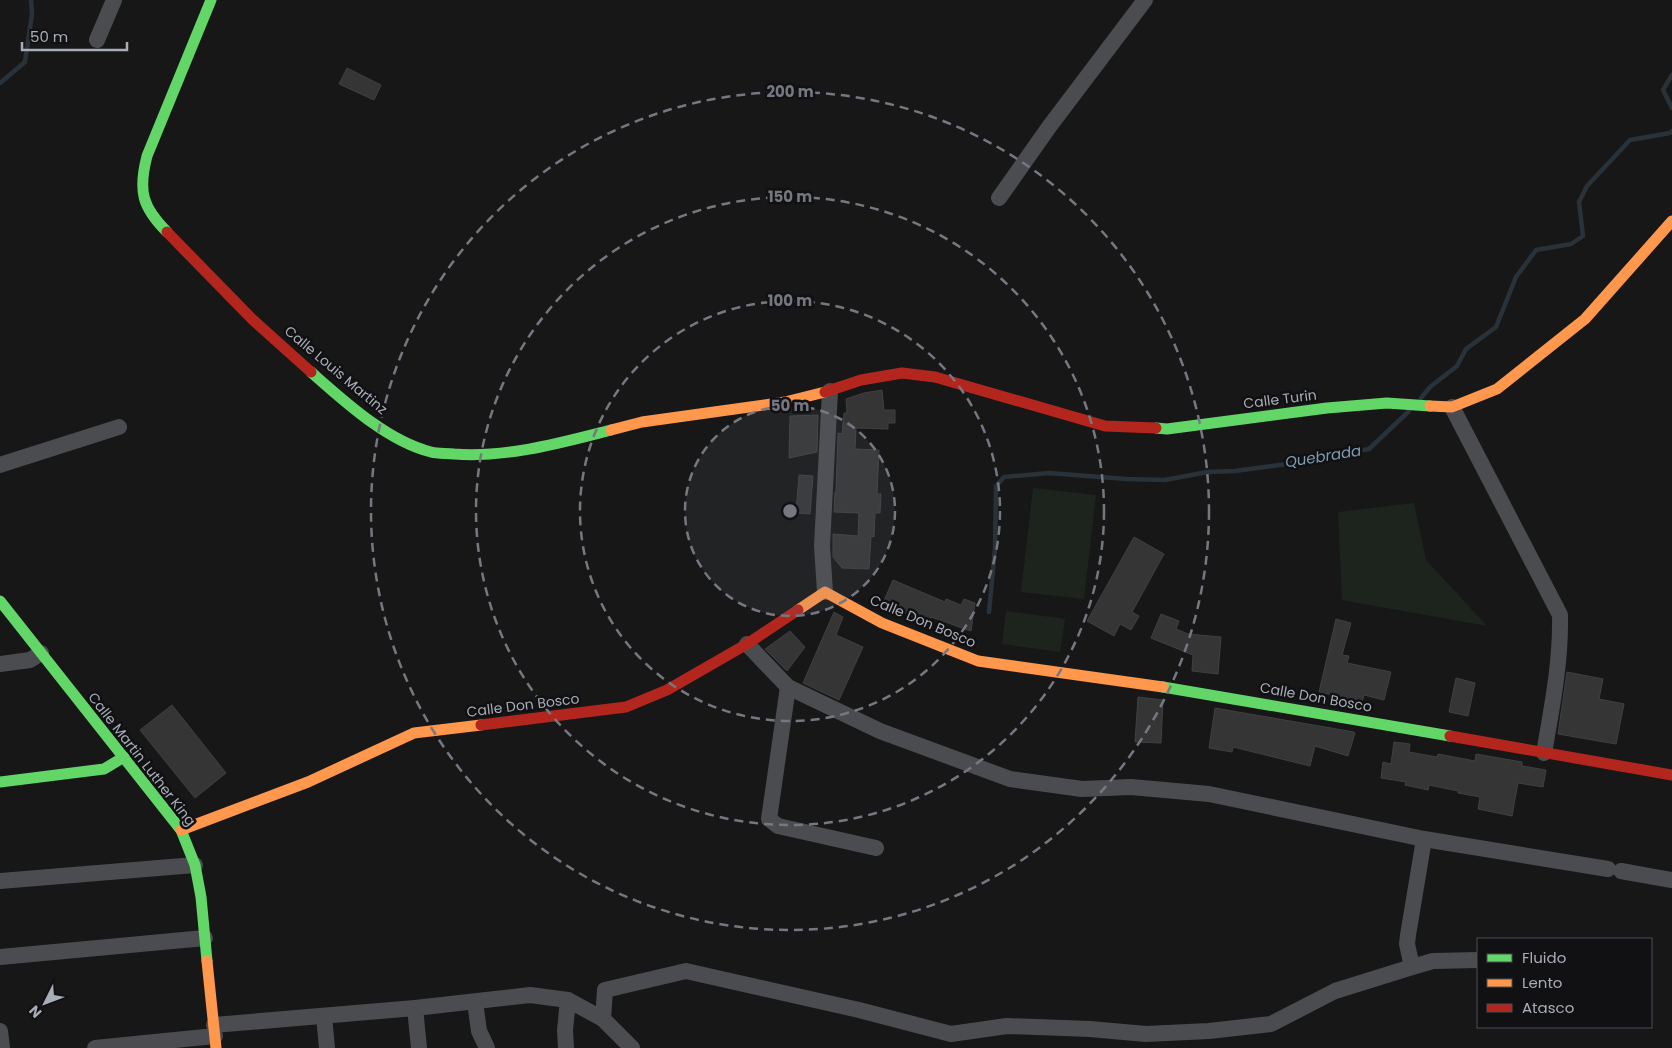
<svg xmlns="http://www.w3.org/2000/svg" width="1672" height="1048" font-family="Poppins,sans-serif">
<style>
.green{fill:#1d241e}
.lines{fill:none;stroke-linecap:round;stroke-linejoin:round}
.stream{stroke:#2a3239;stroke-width:4.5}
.building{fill:#353536;stroke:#3f4043}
.street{stroke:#4b4c50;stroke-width:16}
.fast{stroke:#63d668;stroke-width:11}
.slow{stroke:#ff974d;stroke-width:11}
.jam{stroke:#b3261e;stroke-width:11}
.ring{fill:none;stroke:#757880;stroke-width:2.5;stroke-dasharray:9 6}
.labels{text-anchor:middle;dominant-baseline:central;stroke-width:5;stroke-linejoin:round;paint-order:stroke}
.street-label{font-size:14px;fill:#a8adb8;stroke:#111113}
.water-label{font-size:15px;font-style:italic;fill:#7f9bb3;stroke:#111113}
.centre{fill:#757880;stroke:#111113;stroke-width:2.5}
.ring-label{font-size:15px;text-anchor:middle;font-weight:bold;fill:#757880;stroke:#111113;stroke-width:5;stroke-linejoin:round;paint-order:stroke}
</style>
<rect width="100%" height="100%" fill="#171717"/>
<g class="green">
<path d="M1033,488L1096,495L1084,599L1021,592Z"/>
<path d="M1414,503L1426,560L1487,626L1342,600L1338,512Z"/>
<path d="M1006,611L1065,619L1060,652L1002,644Z"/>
</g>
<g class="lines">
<g class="stream">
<path d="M1672,75L1663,90L1672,108"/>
<path d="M0,83L25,62L32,14L31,0"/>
<path d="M1421,398L1430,387L1457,366L1466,349L1496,327L1516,277L1536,250L1571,244L1583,236L1579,202L1587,186L1630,140L1670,133L1672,131"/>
<path d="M989,612L995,549L996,486L1004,477L1049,473L1126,479L1165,480L1207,472L1235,471L1287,464L1369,449L1409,411"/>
</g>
</g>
<g class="building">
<path d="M347,68L381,85L374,100L339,84Z"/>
<path d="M882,390L884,410H895V423H888V429L856,428L855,449L879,450L877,494H881L880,513H875L874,537L871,536L869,569L842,568L833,557V534L858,536L859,513L834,512L835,492H836L838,433L842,434L844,413H847L846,399L864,393Z"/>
<path d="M818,415L817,452L789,458L790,416Z"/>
<path d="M799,475L813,476L810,514L796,513Z"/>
<path d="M1134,537L1164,554L1132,612L1139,616L1131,630L1120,624L1114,636L1087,621Z"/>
<path d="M893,580L945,602L946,599L961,605L964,599L975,603L971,631L931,617L928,624L883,603Z"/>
<path d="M834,612L843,617L836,635L863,647L839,700L803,683Z"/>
<path d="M1161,614L1179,621L1176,629L1188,634L1221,637L1218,674L1192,671L1193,655L1151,638Z"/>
<path d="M1336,619L1351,623L1342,655L1349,656L1347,663L1391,672L1384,700L1364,695L1362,702L1319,692Z"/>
<path d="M790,631L805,647L787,671L765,649Z"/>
<path d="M1567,672L1603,679L1599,699L1624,704L1616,744L1558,734Z"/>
<path d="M1456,678L1475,683L1468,716L1449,712Z"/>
<path d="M1138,697L1163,700L1161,743L1135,742Z"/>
<path d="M172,705L226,773L195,798L140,730Z"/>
<path d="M1215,708L1354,732L1355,733L1348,756L1315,746L1310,766L1233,747L1232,752L1209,748Z"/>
<path d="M1394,742L1410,744L1409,752L1437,757L1438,754L1475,761L1476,754L1522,762V766L1546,770L1543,787L1518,783L1512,816L1478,809L1480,797L1458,793V791L1429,785L1428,790L1405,785L1406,782L1381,778L1383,762L1391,764Z"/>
</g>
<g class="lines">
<g class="street">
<path d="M97,40L114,0"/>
<path d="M999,198L1049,127L1145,0"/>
<path d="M1452,407L1560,615C1561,662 1552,707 1544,753"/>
<path d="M0,465L119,427"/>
<path d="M825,592L822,546L830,391"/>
<path d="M747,644L788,687L880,731L1010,779L1082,789L1131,787L1209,794L1424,839L1608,869"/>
<path d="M0,664L30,660L41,653"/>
<path d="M788,687L769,819L778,826L876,848"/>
<path d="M1621,871L1672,880"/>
<path d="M0,881L195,865"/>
<path d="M0,957L205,938"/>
<path d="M1412,967L1407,944L1408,935L1424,839"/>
<path d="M475,1002L479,1031L487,1048"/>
<path d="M415,1008L419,1048"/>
<path d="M324,1016L327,1048"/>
<path d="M603,1019L605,990L686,971L859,1010L951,1034L1007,1026L1090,1029L1146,1034L1209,1031L1271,1024L1335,991L1412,967L1433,961L1478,960"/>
<path d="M214,1025L415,1008L530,995L568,1000L603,1019L632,1048"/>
<path d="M0,1031L2,1048"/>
<path d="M95,1048L215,1036"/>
<path d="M566,1048L565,1030L568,1000"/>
</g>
<g class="fast">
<path d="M167,232C142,207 138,191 147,156L211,0"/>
<path d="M311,372C344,401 387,441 431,452C438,454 446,453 454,454C507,458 560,443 611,430"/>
<path d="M1156,428L1167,429L1327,408L1387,403L1430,406"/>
<path d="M0,601L181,830L195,865L201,897L207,961"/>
<path d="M1163,687L1450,736"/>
<path d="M0,782L104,769L124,757"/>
</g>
<g class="slow">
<path d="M1430,406L1452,407L1497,389L1585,319L1672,221"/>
<path d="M611,430L642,422L785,402L825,392"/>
<path d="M798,610L825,592L882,623L978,661L1163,687"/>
<path d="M181,830L308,782L414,733L481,725"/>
<path d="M207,961L216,1048"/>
</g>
<g class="jam">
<path d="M167,232L252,319L311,372"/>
<path d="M825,392L861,380L902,373L935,377L1105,426L1156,428"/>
<path d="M481,725L626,707L667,690L747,644L798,610"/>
<path d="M1450,736L1672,775"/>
</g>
</g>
<circle cx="790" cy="511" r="105" fill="#757880" fill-opacity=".12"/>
<g class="ring">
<circle cx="790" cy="511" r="105"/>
<circle cx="790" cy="511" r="210"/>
<circle cx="790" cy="511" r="314"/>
<circle cx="790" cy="511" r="419"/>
</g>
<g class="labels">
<g class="street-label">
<text transform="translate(336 370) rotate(40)">Calle Louis Martinz</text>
<text transform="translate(1280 399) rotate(-7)">Calle Turin</text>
<text transform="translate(923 621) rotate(23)">Calle Don Bosco</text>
<text transform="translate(1316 697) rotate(10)">Calle Don Bosco</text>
<text transform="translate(523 705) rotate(-7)">Calle Don Bosco</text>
<text transform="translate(142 759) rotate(52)">Calle Martin Luther King</text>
</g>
<g class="water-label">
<text transform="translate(1323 456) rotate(-9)">Quebrada</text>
</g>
</g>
<circle cx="790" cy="511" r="8" class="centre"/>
<g class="ring-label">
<text x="790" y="97">200 m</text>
<text x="790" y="202">150 m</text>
<text x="790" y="306">100 m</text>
<text x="790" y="411">50 m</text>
</g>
<rect x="1477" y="938" width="175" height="90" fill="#111113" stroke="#4d4f55"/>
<rect x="1487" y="954" width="25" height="8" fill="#63d668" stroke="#4d4f55"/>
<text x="1522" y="963" font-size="15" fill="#a8adb8">Fluido</text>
<rect x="1487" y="979" width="25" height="8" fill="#ff974d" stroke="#4d4f55"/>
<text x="1522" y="988" font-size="15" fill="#a8adb8">Lento</text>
<rect x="1487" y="1004" width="25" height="8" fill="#b3261e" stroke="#4d4f55"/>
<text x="1522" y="1013" font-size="15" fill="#a8adb8">Atasco</text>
<g transform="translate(45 1003) rotate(228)" stroke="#111113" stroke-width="4" paint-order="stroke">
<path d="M0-4L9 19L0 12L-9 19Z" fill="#a8adb8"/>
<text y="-8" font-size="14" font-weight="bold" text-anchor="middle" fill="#a8adb8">N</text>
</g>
<path d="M22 42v8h105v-8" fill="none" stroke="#a8adb8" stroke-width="2.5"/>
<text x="30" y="42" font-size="15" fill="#a8adb8" stroke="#111113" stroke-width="4" paint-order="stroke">50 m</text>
</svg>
